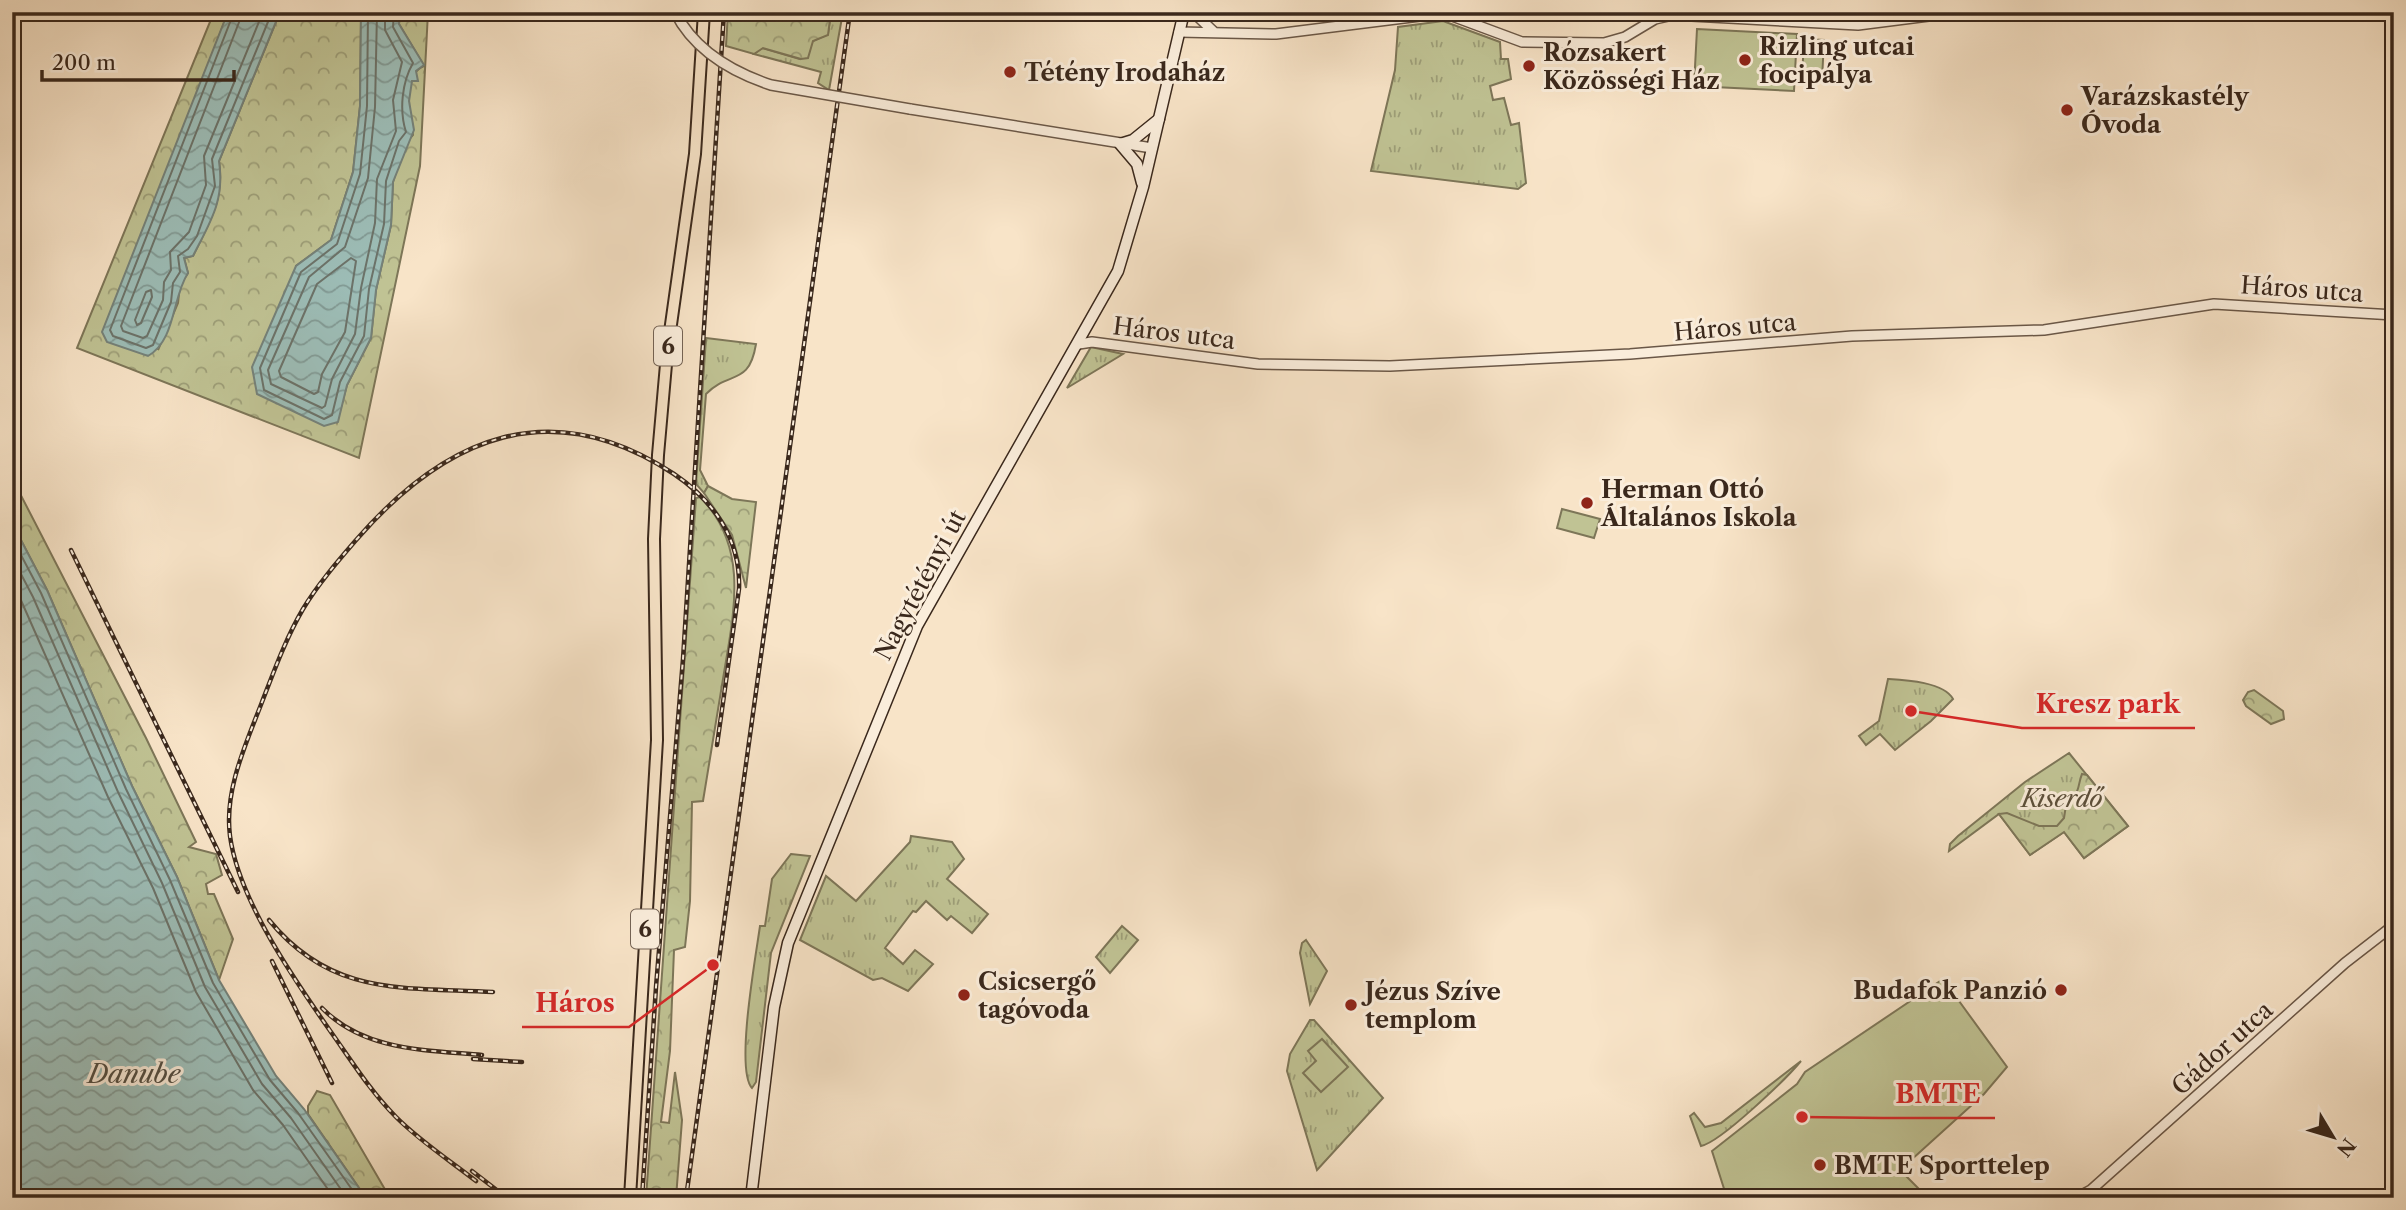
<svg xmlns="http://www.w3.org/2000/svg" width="2406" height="1210" font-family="'Libre Caslon Text',serif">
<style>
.grass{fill:url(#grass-tufts);stroke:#7d7658;stroke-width:2}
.forest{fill:url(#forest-crowns);stroke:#7d7658;stroke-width:2}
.pitch{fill:#c0c394;stroke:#7d7658;stroke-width:2}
.water{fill:url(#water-waves);stroke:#75827a;stroke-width:2}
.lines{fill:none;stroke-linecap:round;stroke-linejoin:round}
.shore{stroke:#6c736a;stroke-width:2}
.tertiary-casing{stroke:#6a5747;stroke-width:12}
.secondary-casing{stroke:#3a281c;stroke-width:13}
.primary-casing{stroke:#3a281c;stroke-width:14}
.tertiary{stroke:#faeddb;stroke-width:9}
.secondary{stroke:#faeddb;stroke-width:10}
.primary{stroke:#f8e4c8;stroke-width:10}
.rail-casing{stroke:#3a281c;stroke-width:4.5}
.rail{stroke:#faeddb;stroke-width:2;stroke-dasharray:5;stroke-linecap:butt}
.tertiary-bridge-casing{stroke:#6a5747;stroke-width:12;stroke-linecap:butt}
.tertiary-bridge{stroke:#faeddb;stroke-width:9}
.poi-dot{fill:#8f2418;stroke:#faeddb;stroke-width:2.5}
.labels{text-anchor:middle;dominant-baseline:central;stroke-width:6;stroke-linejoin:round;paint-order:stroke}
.shield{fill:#faeddb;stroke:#746355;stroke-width:2}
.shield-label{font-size:23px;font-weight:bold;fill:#3a281c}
.poi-label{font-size:24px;font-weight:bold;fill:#3a281c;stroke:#faeddb;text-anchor:start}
.street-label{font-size:24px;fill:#3a281c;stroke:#faeddb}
.park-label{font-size:24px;font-style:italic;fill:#5c4f3a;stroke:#faeddb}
.water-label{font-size:26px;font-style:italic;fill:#534e43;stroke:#faeddb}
.leader{fill:none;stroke:#d62828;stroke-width:2.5}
.callout-dot{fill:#d62828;stroke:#faeddb;stroke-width:2.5}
.callout-label{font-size:26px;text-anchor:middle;font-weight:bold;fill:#d62828;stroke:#faeddb;stroke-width:6;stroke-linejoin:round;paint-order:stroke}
</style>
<defs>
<pattern id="grass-tufts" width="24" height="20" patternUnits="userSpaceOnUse" patternTransform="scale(1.75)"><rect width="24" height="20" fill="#c0c394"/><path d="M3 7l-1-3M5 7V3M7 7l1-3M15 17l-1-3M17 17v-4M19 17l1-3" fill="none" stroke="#9d9e78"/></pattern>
<pattern id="forest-crowns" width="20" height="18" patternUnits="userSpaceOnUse" patternTransform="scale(1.75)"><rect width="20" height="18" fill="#c0c394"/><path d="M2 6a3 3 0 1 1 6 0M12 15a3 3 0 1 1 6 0" fill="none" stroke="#9d9e78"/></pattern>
<pattern id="water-waves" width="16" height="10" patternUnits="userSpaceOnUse" patternTransform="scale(1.75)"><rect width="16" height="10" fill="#9dbeb8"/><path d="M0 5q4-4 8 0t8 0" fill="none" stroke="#819a95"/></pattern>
</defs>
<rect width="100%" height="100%" fill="#f8e4c8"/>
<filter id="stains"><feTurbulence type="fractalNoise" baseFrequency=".00286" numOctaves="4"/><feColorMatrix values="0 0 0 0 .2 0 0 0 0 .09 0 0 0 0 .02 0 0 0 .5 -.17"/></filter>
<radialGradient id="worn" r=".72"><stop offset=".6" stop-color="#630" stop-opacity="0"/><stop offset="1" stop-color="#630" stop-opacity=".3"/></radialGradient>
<g class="grass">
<path d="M831,12H843L829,90L818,83L821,72L754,54L762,48L800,59L813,41L828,34Z"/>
<path d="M1443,21L1500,42L1501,59H1508L1511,79L1490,86L1493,100L1504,98L1511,125L1519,123L1526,183L1518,189L1371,171L1395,70L1398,27Z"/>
<path d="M706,338L756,344C749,387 729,370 706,394L700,470L708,486L704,493L696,484Z"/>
<path d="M1091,347L1123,354L1067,388Z"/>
<path d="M1888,679C1905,680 1944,682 1953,699L1931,721L1895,750L1880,734L1866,745L1859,736L1879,721Z"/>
<path d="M2069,753L2128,826L2084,858L2064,832L2030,855L1999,814L1949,851L1950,844L1958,836L2025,782Z"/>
<path d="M911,836L952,842L964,859L947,879L988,914L972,933L951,916L947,920L926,901L916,912L913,911L885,948L903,964L915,950L933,964L908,991L882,978L873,980L800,940L826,876L856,901L910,842Z"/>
<path d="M791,854L810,856L771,953L756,1082L752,1088C735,1070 756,955 760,926H765L772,879Z"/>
<path d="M1122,926L1138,940L1110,973L1096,957Z"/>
<path d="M1306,940L1327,971L1310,1004L1300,953L1302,943Z"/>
<path d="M1310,1020H1314L1383,1098L1317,1170L1287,1071L1290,1054Z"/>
<path d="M1801,1061C1787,1078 1721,1142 1701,1146L1690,1116L1694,1113L1705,1127L1721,1123Z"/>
</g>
<g class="forest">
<path d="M214,12H228L197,95L158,350L178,303L180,285L188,273L184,258L193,256C209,223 225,199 219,161L280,12H361L360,106L353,172L331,240L296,266L337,422L347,385L371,338L376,290L391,225L393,182L405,144L413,135C409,116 403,73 424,66L399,24L400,12H428L420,166L359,458L77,348Z"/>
<path d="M728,12H831L828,35L813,41L808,58L801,59L763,48L754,54L726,46Z"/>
<path d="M12,478L146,738L196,842L189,847L216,854L222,875L206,884L208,894H214L233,939L219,980L177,877L132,786L47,590L12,523Z"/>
<path d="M708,486L732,499L756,502L746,588L732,535L704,493Z"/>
<path d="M700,497C751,548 733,616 723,679C716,720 710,760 703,801L692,802L690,901L685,947L674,950L670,1051L661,1122L669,1123L675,1072L682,1120L676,1198H646L696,498Z"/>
<path d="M2254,690L2283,711L2284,719L2271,724L2246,706L2243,700L2248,692Z"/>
<path d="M2082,774L2087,775L2128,826L2084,858L2064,832L2030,855L1999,814L2007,813L2039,826H2057L2064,818L2067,799C2081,794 2077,786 2082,774Z"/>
<path d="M317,1091L330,1095L390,1198H366L308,1114V1106Z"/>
</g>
<g class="pitch">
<path d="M1697,29L1797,34L1794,91L1694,86Z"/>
<path d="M1804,39L1824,40L1822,80L1802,79Z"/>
<path d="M1562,509L1600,519L1594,538L1557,528Z"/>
<path d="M1943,979L2007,1067L1984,1094L1900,1170L1928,1198H1727L1712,1151L1797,1084L1805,1072Z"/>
<path d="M1322,1039L1348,1067L1321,1092L1303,1073L1316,1061L1308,1051Z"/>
</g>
<g class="water">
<path d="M228,12H280L219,161C225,201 210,222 193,256L184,258L188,273C172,297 176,340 148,356L107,342L102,332Z"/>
<path d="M361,12H400L399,24L424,65L416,71L418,81H412L409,101L414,130L393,182L391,225L376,290L371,338L347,385L338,422L324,426L257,394L252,367L296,266L331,240L353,172L360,106Z"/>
<path d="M12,523L47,590L132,786L177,877L219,980L276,1076L304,1109L366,1198H12Z"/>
</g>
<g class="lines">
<g class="shore">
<path d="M234,12L110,330L113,336L146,348L153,345L171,302L173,283L180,272L178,256L188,249L197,236L215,186L212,159L272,12"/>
<path d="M243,12L121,326L123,331L143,338L147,336L163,300L164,282L171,270L170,252L189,232L206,185L204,156L263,12"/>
<path d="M368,12L367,106L360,174L337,244L301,272L260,368L264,390L324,419L332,415L340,382L364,336L369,289L384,224L386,181L399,141L406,132C399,110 402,82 413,63L393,27L394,12"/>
<path d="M377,12L375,107L368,178L345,247L309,277L268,370L271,384L322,408L325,406L332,379L355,334L361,288L375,223L377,179L396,131L393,100L402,62L385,30V12"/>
<path d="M351,258L356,261L345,332L322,374L318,392L314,394L281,377L279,371L317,284Z"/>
<path d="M151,290L152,297L141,323L137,325L135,320L146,292Z"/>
<path d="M12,538L41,593L126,789L170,880L213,983L270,1080L298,1113L358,1198"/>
<path d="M12,557L33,597L118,792L162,883L205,987L262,1084L291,1118L347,1198"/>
<path d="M12,580L108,797L153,888L196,992L253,1090L283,1125L334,1198"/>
</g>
<g class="tertiary-casing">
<g id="tertiary">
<path d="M1193,12L1213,31"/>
<path d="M1179,32L1276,34L1444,13L1522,42L1604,43L1625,37L1655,19L1673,15L1858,25L1960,12"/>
<path d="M910,109L1152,148"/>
<path d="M1079,344L1092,342L1258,364L1390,366L1630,354L1852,336L2044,330L2214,304L2394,315"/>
<path d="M2076,1198L2091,1190L2345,963L2394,925"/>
</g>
</g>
<g class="secondary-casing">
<g id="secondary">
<path d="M1142,183L1137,164L1120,144L1133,140L1159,119"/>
<path d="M751,1198L774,1007L788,943L917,626L1118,271L1143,187L1184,12"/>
</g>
</g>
<g class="primary-casing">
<path id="primary" d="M630,1198L657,740L654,539L658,455L667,353L695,154L704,12"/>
</g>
<use href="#tertiary" class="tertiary"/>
<use href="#secondary" class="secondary"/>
<use href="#primary" class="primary"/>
<g class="rail-casing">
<g id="rail">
<path d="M71,550L238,892"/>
<path d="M269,920C332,997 403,987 493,992"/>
<path d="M272,961L332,1083"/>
<path d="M322,1008C364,1051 425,1050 482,1055"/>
<path d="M473,1059L522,1062"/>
<path d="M472,1171L507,1198"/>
<path d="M476,1181C449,1160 420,1141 396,1117C374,1095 356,1068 338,1042C300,988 239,903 230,836C224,790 246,744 262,702C274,671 286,638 303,609C318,584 338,561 357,539C447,436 551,393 674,474C714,501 741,540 739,589L717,745"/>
<path d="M642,1198L656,987L683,659L724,12"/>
<path d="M686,1198L850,12"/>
</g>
</g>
<use href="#rail" class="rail"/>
<g class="tertiary-bridge-casing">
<path id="tertiary-bridge" d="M675,12C694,50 732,72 771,85L910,109"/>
</g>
<use href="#tertiary-bridge" class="tertiary-bridge"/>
</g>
<g class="poi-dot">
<circle cx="1745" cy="60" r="7"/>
<circle cx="1529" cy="66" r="7"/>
<circle cx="1010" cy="72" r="7"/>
<circle cx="2067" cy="110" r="7"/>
<circle cx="1587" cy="503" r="7"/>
<circle cx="2061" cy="990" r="7"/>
<circle cx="964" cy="995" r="7"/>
<circle cx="1351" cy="1005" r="7"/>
<circle cx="1820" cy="1165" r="7"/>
</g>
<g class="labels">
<g class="shield">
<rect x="654" y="326.5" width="28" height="39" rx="5"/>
<rect x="631" y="909.5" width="28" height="39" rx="5"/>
</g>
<g class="shield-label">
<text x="668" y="346">6</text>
<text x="645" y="929">6</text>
</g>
<g class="poi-label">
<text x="1759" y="46">Rizling utcai<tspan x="1759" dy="28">focipálya</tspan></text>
<text x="1543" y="52">Rózsakert<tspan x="1543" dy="28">Közösségi Ház</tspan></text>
<text x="1024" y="72">Tétény Irodaház</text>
<text x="2081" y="96">Varázskastély<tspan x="2081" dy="28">Óvoda</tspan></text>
<text x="1601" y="489">Herman Ottó<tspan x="1601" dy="28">Általános Iskola</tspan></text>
<text x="978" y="981">Csicsergő<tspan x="978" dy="28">tagóvoda</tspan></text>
<text x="2047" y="990" text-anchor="end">Budafok Panzió</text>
<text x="1365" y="991">Jézus Szíve<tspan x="1365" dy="28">templom</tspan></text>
<text x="1834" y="1165">BMTE Sporttelep</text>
</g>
<g class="street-label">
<text transform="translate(2302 289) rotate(4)">Háros utca</text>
<text transform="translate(1735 327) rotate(-5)">Háros utca</text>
<text transform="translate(1174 333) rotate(7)">Háros utca</text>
<text transform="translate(920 585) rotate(-62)">Nagytétényi út</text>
<text transform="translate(2222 1048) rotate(-42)">Gádor utca</text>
</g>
<g class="park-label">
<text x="2062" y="798">Kiserdő</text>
</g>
<g class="water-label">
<text x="134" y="1074">Danube</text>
</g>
</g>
<path class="leader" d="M1911 711L2022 728H2195M713 965L629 1027H522M1802 1117L1882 1118H1995"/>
<g class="callout-dot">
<circle cx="1911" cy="711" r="7"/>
<circle cx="713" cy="965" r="7"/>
<circle cx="1802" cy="1117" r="7"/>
</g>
<g class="callout-label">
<text x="2108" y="713">Kresz park</text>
<text x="575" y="1012">Háros</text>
<text x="1938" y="1103">BMTE</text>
</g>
<rect width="2406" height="1210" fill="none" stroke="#f8e4c8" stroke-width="42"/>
<rect x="14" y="14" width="2378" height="1182" fill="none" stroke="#3a281c" stroke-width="3.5"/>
<rect x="21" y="21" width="2364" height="1168" fill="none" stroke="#3a281c" stroke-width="2"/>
<g transform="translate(2333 1137) rotate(128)" stroke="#faeddb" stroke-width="5" paint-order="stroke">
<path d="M0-5L12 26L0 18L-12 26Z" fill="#3a281c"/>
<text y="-10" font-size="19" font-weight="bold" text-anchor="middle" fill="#3a281c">N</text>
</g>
<path d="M42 70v10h192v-10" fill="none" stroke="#3a281c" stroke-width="3.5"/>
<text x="52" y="70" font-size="21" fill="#3a281c" stroke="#faeddb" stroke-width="5" paint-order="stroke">200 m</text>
<rect width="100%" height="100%" filter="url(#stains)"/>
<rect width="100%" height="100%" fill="url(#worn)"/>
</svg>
